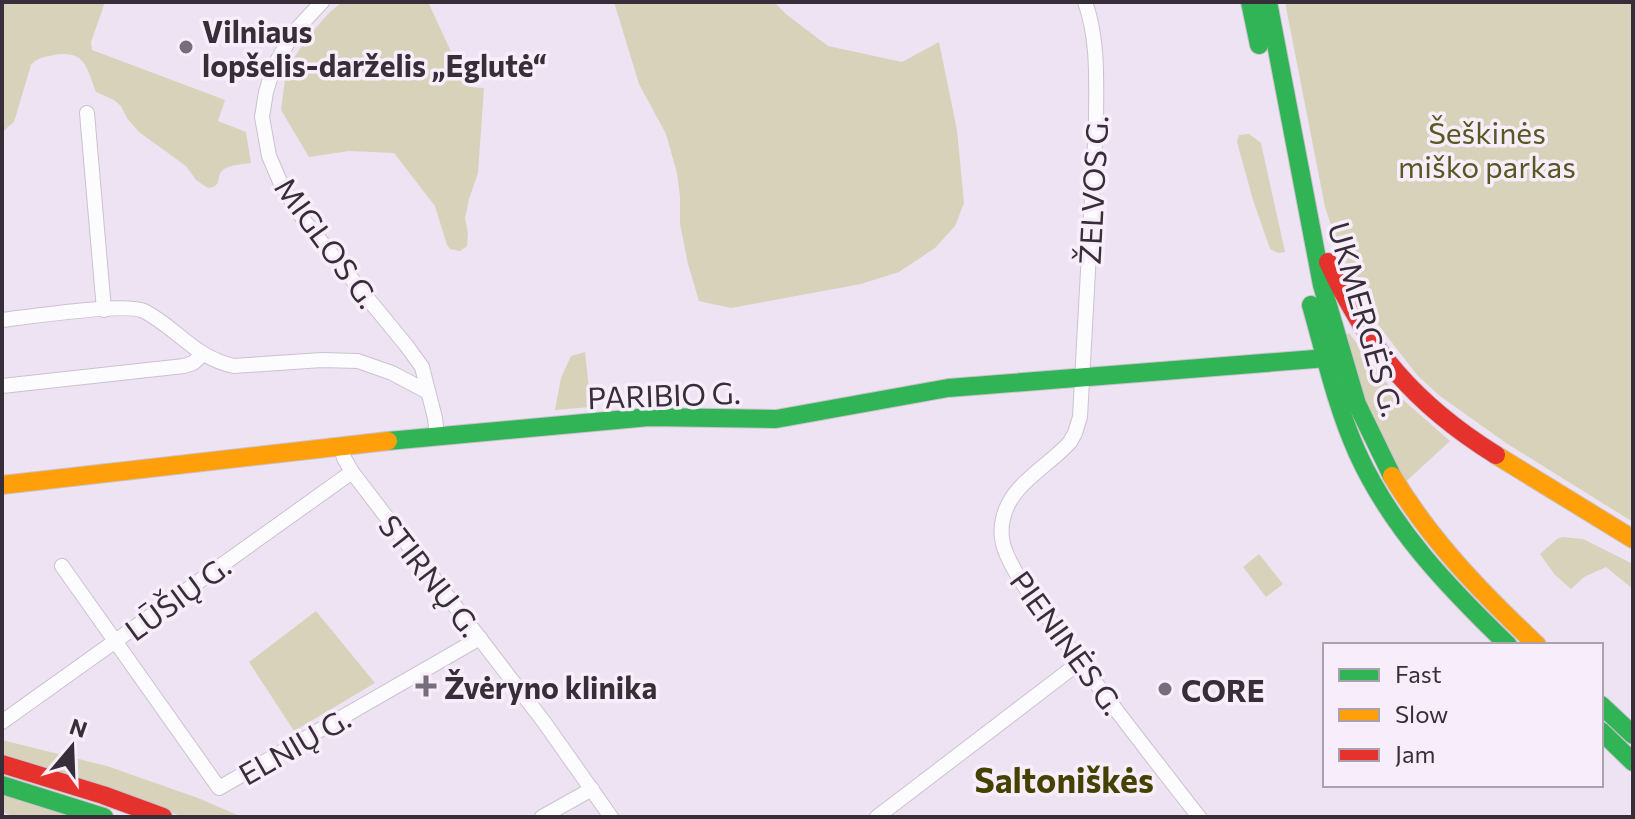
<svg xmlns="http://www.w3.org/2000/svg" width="1635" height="819" font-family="Commissioner,sans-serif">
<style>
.green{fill:#d8d2bb}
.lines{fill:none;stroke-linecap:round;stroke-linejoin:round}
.street-casing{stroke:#cbc2cf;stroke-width:16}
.fast-casing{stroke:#cbc2cf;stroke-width:20}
.slow-casing{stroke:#cbc2cf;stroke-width:20}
.jam-casing{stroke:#cbc2cf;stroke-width:20}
.street{stroke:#fcfbfd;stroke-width:14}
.fast{stroke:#30b455;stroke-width:18}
.slow{stroke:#ff9f0a;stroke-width:18}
.jam{stroke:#e5322d;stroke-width:18}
.poi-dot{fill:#776d7b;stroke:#f8eefb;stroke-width:3}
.labels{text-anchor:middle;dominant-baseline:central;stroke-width:7;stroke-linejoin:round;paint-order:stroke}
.poi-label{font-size:30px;font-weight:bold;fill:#372e3a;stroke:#f8eefb;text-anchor:start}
.park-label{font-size:30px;fill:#5a5822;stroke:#f8eefb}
.street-label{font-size:30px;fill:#372e3a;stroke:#f8eefb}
.quarter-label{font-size:34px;font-weight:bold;fill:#454200;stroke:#f8eefb}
</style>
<rect width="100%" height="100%" fill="#eee3f3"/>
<g class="green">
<path d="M2,2H105L91,42L92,50L225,100L218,121L246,132L251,163C244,164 230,165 224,169C214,177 224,186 208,188L196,180L186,166L139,132L127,118L121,106L114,100L96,92C87,68 85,49 54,55C45,57 38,57 31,65L14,122L2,132Z"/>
<path d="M342,2H428L460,71L470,87L484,88L478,173L469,199L465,218L468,234L467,246L460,251L450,249L447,245L435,206L394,153L349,151L309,157L281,110L286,71L306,39L328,14Z"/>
<path d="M614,2H774L787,15L828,46L902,62L939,42L957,130L964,203L955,226L935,248L899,272L861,284L731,308L699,301L688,264L680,224V197L677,173L666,134L639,84Z"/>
<path d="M1285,2H1633V522L1506,443L1440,396L1417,375L1369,313L1339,249L1325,207Z"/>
<path d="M1249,134L1261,143L1285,252L1278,253L1270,249L1253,200L1237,142L1239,135Z"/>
<path d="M1349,333L1393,391L1450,441L1401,486L1374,431L1345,335Z"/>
<path d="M585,352L591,407L555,410L561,378L571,356Z"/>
<path d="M1562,537L1583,539L1633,564V589L1606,567L1584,577L1571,589L1555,575L1540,554L1557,539Z"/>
<path d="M1259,554L1283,584L1266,597L1243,567Z"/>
<path d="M316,611L375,683L294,731L249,662Z"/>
<path d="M2,740L107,766L198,798L242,817H184L76,780L2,758Z"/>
<path d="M2,794L74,817H15L2,812Z"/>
</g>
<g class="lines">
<g class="street-casing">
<g id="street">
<path d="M322,2L294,32L274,66L266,92L262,117L269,156L281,184L305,222L406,345L422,367L435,418L437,436"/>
<path d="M1085,2C1099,40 1096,85 1096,125L1080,417L1075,433L1070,442C1048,467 1010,484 1003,519C1000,531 1002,544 1007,555C1018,581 1038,604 1054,626C1100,691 1150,754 1199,817"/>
<path d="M87,113L104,310"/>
<path d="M2,320C28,317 126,302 144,311C177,328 195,358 234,366L322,360L358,361L392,373L428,392"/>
<path d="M2,386L184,366L193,363L203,354"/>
<path d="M341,447L344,458L352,472L544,722L611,817"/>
<path d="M62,566L219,788L480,638"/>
<path d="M2,722L352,472"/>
<path d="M542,817L592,789"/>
<path d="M877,817L1080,662"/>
</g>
</g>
<g class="fast-casing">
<g id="fast">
<path d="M1250,2L1259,45"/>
<path d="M1268,2L1322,285L1357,404L1392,476"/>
<path d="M1311,305C1325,354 1336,405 1357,452C1391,528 1449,588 1508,645"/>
<path d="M388,441L649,417L776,419L948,388L1327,358"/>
<path d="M1601,705L1633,735"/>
<path d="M1601,731L1633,762"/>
<path d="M2,785L104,817"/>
</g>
</g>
<g class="slow-casing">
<g id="slow">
<path d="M1496,455L1633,539"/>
<path d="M1392,476C1431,541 1482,593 1537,645"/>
<path d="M2,485L388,441"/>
</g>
</g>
<g class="jam-casing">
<g id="jam">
<path d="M1328,262C1368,349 1414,404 1496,455"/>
<path d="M2,764L103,795L163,817"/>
</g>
</g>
<use href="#street" class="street"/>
<use href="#fast" class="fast"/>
<use href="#slow" class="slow"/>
<use href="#jam" class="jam"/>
</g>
<g class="poi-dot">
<circle cx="186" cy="47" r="8"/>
<path d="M422 674h8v8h8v8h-8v8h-8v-8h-8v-8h8z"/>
<circle cx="1165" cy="689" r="8"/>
</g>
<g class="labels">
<g class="poi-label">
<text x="202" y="30">Vilniaus<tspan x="202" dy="34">lopšelis-darželis „Eglutė“</tspan></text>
<text x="444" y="686">Žvėryno klinika</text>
<text x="1181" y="689">CORE</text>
</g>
<g class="park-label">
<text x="1487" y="131">Šeškinės<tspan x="1487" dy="34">miško parkas</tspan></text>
</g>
<g class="street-label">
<text transform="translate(1092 190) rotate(-87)">ŽELVOS G.</text>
<text transform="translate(328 242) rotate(54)">MIGLOS G.</text>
<text transform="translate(1367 319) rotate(74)">UKMERGĖS G.</text>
<text transform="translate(664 394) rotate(-2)">PARIBIO G.</text>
<text transform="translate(431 575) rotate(52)">STIRNŲ G.</text>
<text transform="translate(177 597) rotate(-36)">LŪŠIŲ G.</text>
<text transform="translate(1068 642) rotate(54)">PIENINĖS G.</text>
<text transform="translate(294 745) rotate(-30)">ELNIŲ G.</text>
</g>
<g class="quarter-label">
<text x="1064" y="779">Saltoniškės</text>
</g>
</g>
<rect width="1635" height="819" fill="none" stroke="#372e3a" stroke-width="8"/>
<rect x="1323" y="643" width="280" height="144" fill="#f8eefb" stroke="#aba1ae" stroke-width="2"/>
<rect x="1339" y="669" width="40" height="12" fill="#30b455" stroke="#aba1ae" stroke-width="2"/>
<text x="1395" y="683" font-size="24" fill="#372e3a">Fast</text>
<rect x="1339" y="709" width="40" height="12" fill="#ff9f0a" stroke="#aba1ae" stroke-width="2"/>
<text x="1395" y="723" font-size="24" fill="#372e3a">Slow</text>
<rect x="1339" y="749" width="40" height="12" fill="#e5322d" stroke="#aba1ae" stroke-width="2"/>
<text x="1395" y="763" font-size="24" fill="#372e3a">Jam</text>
<g transform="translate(72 747) rotate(19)" stroke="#f8eefb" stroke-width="6" paint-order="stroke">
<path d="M0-6L14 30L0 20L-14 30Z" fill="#372e3a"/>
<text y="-12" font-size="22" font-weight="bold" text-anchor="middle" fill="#372e3a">N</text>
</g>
</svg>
